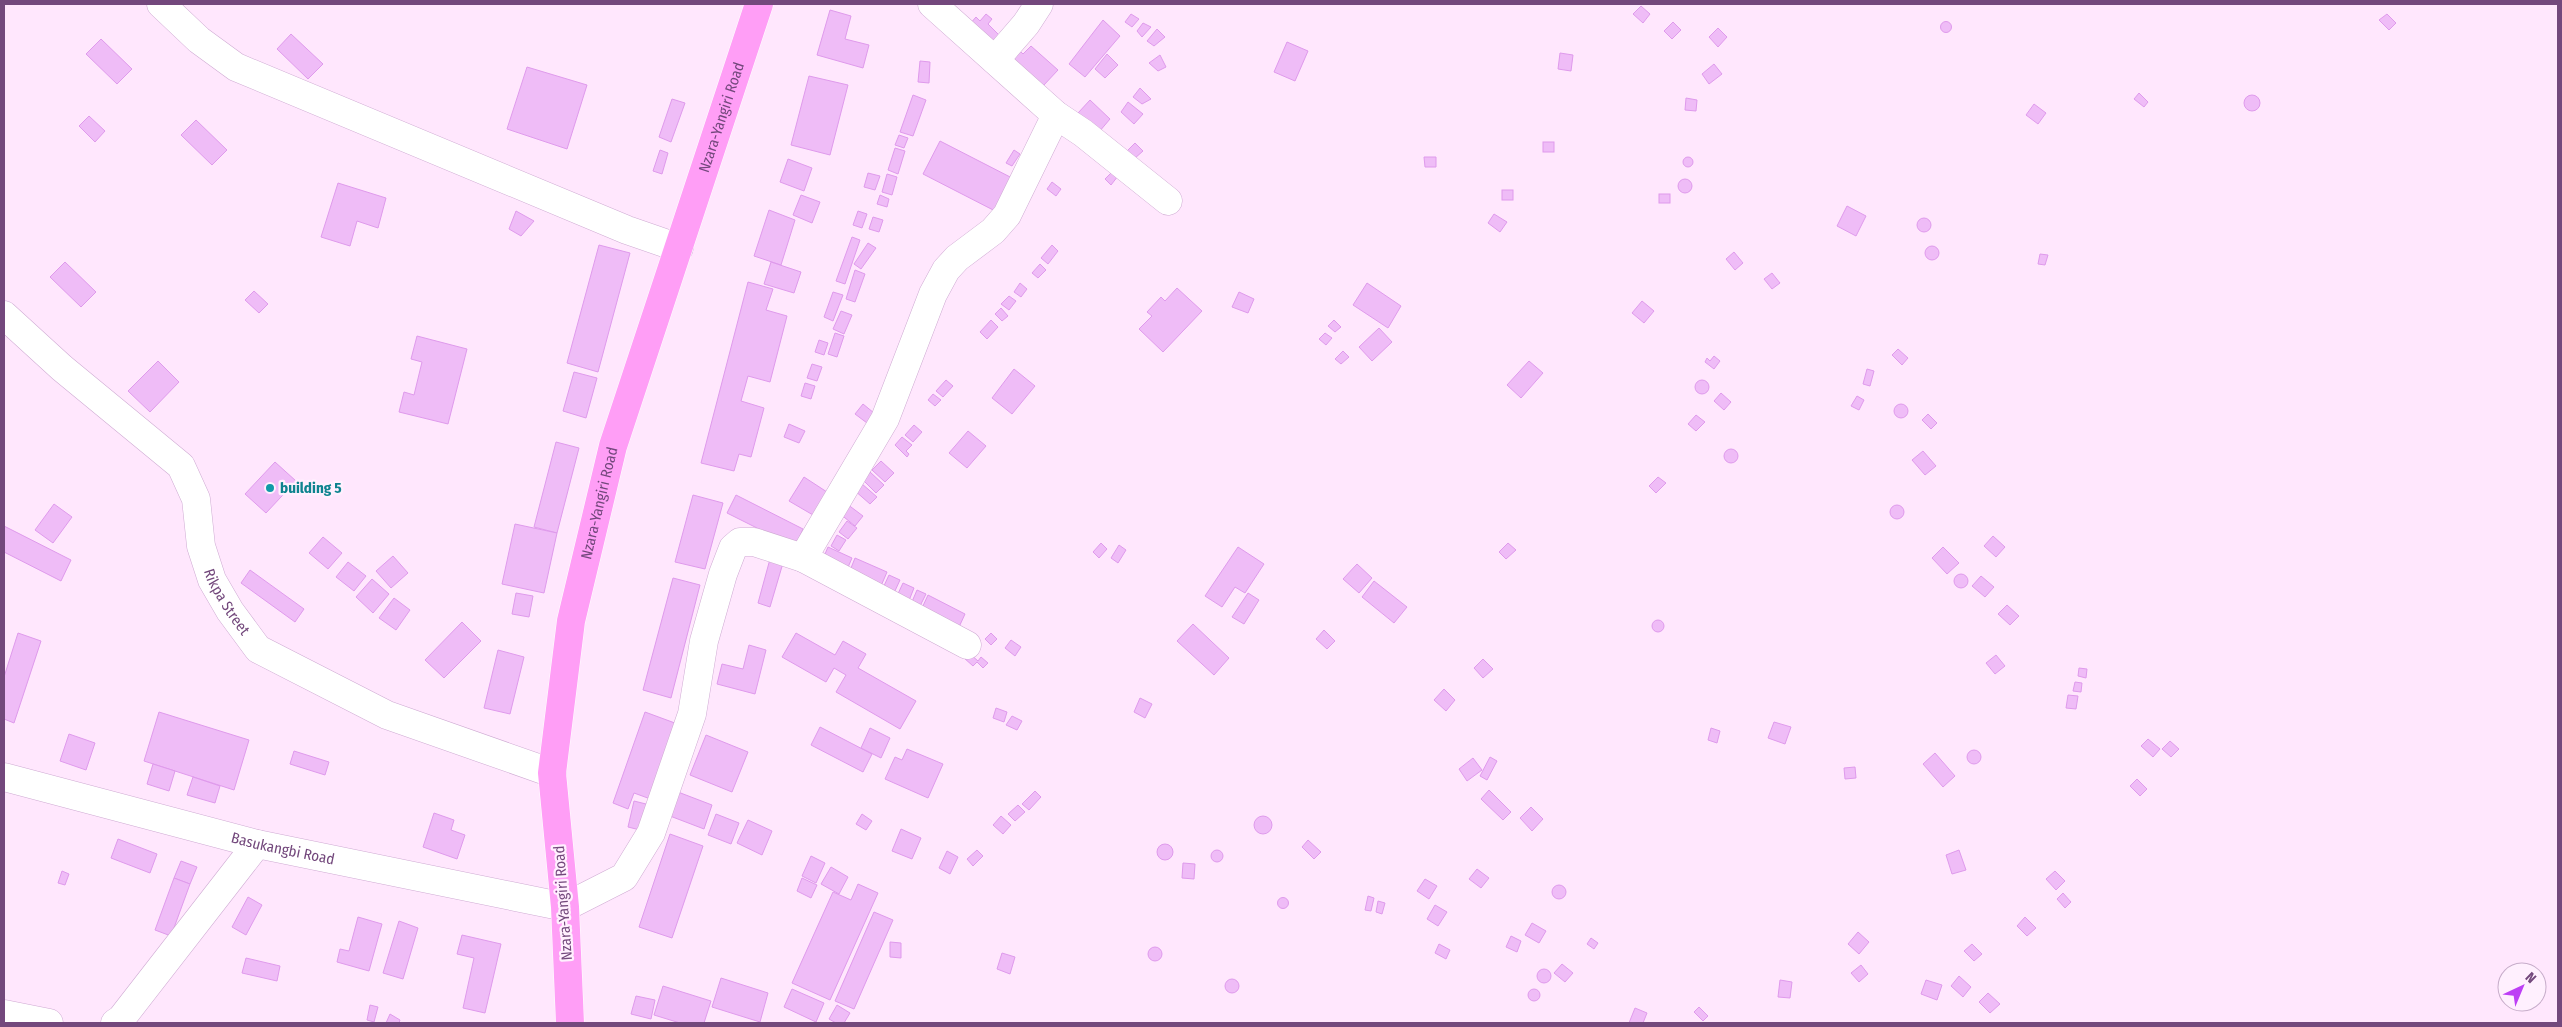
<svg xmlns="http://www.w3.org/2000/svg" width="2562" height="1027" font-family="'Fira Sans Condensed',sans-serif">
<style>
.building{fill:#efbcf7;stroke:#df9aec}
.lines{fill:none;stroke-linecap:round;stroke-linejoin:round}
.minor-casing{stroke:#cfabd3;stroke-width:29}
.major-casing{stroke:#fff;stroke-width:29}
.minor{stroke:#fff;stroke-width:28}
.major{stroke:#ff9ef6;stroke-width:28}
.culture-dot{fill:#0f9aa8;stroke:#fff0fe;stroke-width:2}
.labels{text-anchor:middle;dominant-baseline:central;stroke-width:4.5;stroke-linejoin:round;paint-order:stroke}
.street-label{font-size:15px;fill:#73487c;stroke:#fff0fe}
.culture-label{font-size:15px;font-weight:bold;fill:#0d838f;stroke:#fff0fe;text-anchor:start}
</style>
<rect width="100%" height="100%" fill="#ffe7fd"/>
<g class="building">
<path d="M1641,6L1650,14L1643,23L1633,14Z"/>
<path d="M830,10L851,16L845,39L869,45L863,68L817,55Z"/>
<path d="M986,14L992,19L988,24L999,35L991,44L969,25L976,17L980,21Z"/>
<path d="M1131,14L1139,19L1132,27L1125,22Z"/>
<path d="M2387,14L2396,23L2389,30L2379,20Z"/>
<path d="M1103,20L1120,36L1085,77L1069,64Z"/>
<circle cx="1946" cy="27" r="5.5"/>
<path d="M1673,22L1681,30L1672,39L1664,31Z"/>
<path d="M1143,23L1151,27L1142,37L1137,31Z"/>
<path d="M1718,28L1727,37L1718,47L1709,37Z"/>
<path d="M1157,29L1165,37L1154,46L1147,41Z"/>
<path d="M291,34L323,64L308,79L277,49Z"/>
<path d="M101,39L132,69L117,84L86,54Z"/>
<path d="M1287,42L1308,51L1295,81L1274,72Z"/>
<path d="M1031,46L1058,70L1043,86L1011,58L1019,50L1023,54Z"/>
<path d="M1560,53L1573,55L1571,71L1558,69Z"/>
<path d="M1107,54L1118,65L1105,78L1095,69Z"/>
<path d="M1160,55L1166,67L1158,71L1149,63Z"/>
<path d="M920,61L930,62L929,83L918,82Z"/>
<path d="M1714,64L1722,74L1709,84L1702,74Z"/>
<path d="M527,67L587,85L567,149L507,129Z"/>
<path d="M809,76L848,85L830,155L791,145Z"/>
<path d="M1140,88L1151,99L1142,104L1133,97Z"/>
<path d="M2139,93L2148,102L2144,107L2134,99Z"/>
<circle cx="2252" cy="103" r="8"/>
<path d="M913,95L926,100L913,136L900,132Z"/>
<path d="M1686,98L1697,100L1696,111L1685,110Z"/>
<path d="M672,99L685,103L671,142L659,137Z"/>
<path d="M1090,100L1110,119L1099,132L1078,113Z"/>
<path d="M1128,102L1143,114L1134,124L1121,112Z"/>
<path d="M2034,104L2046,113L2038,124L2026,115Z"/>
<path d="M89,116L105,131L95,142L79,126Z"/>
<path d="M196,120L227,150L212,165L181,135Z"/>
<path d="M899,135L908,138L904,148L895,145Z"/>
<path d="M940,141L1016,180L999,213L923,174Z"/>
<rect x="1543" y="142" width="11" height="10"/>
<path d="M1135,143L1143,151L1134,159L1126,152Z"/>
<path d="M895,148L905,151L898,174L888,170Z"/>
<path d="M660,150L668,153L662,174L653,171Z"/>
<path d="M1014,150L1020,154L1012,166L1006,163Z"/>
<circle cx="1688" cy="162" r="5"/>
<path d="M1424,157H1436V167H1425Z"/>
<path d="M788,159L812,168L804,191L780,182Z"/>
<path d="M1113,171L1118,176L1111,185L1105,179Z"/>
<path d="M868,173L880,176L875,190L864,187Z"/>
<path d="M887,174L897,177L892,195L882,192Z"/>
<circle cx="1685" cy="186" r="7"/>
<path d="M1052,182L1061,189L1056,196L1047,189Z"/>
<path d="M338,183L386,198L378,228L357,221L350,246L321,237Z"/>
<rect x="1502" y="190" width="11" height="10"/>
<rect x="1659" y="194" width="11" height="9"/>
<path d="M801,195L820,202L812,223L793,215Z"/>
<path d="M880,195L889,199L887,207L877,204Z"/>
<path d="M1847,206L1866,216L1856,236L1837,226Z"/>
<path d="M769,210L795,220L781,265L754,256Z"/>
<path d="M516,211L534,221L521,236L509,229Z"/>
<path d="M858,211L867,214L862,228L853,225Z"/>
<path d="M1494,214L1507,222L1500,232L1488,223Z"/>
<path d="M873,217L883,220L879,232L869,229Z"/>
<circle cx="1924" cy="225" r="7"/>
<path d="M852,237L860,240L845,284L836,281Z"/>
<path d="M868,243L876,248L861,269L854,264Z"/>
<path d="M599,245L630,253L598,372L567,363Z"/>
<path d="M1052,245L1058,251L1048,264L1041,258Z"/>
<circle cx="1932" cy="253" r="7"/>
<path d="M1734,252L1743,263L1735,270L1726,259Z"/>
<path d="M2040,254L2048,255L2045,265L2038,264Z"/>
<path d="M65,262L96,292L81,307L50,277Z"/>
<path d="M771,262L801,272L794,293L764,284Z"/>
<path d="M1040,264L1046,270L1038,278L1032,273Z"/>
<path d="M855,270L865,274L855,302L846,299Z"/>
<path d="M1772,273L1780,283L1772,289L1764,279Z"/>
<path d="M748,282L773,289L766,310L787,316L770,382L748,376L741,401L764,408L751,457L739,454L734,471L701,463Z"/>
<path d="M1020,283L1027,289L1021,297L1014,292Z"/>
<path d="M1367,283L1401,306L1388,328L1353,305Z"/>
<path d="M1177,288L1202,311L1163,352L1139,329L1152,316L1147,312L1161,297L1165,301Z"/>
<path d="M254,291L268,304L259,313L245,300Z"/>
<path d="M833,292L843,295L833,321L824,317Z"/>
<path d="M1239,292L1254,299L1248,313L1232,307Z"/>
<path d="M1009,296L1016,301L1009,310L1001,304Z"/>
<path d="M1642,301L1654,311L1644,323L1632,313Z"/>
<path d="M1001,308L1008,316L1002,321L995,314Z"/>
<path d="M841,311L852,315L844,334L833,329Z"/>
<path d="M991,320L998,327L987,339L980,332Z"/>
<path d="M1334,320L1341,327L1335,332L1328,326Z"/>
<path d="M1379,328L1392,342L1372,361L1359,347Z"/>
<path d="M835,333L844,336L837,357L828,354Z"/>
<path d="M1325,333L1332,338L1326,345L1319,339Z"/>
<path d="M417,336L467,349L448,424L399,412L404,392L414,395L422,362L411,359Z"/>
<path d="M819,340L828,343L824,355L815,352Z"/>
<path d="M1898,349L1908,358L1902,365L1892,355Z"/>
<path d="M1343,351L1349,357L1341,364L1335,359Z"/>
<path d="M1714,356L1720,361L1714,369L1705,362L1707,358L1710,361Z"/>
<path d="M158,361L179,382L150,412L128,391Z"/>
<path d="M1529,361L1543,373L1521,398L1507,385Z"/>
<path d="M812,364L822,367L817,381L807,378Z"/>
<path d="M1014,369L1035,386L1012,414L992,398Z"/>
<path d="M1867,369L1874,371L1870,386L1863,384Z"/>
<path d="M574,372L597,378L586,418L563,411Z"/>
<circle cx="1702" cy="387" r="7"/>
<path d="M946,380L953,386L943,397L936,391Z"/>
<path d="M805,383L815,386L811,399L801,396Z"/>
<path d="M1721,393L1731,402L1724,410L1714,401Z"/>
<path d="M933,394L941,400L935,406L928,400Z"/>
<path d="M1857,396L1864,400L1859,410L1851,406Z"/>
<circle cx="1901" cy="411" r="7"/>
<path d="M863,404L874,413L867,423L855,414Z"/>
<path d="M1928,414L1937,423L1931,429L1922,420Z"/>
<path d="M1696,415L1705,422L1696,431L1688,424Z"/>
<path d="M789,424L805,431L799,443L784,437Z"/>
<path d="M914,425L922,432L913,442L905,435Z"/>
<path d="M968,431L986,446L967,468L949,453Z"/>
<path d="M902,437L912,445L906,451L909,454L907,457L895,445Z"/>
<path d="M556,442L579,448L557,533L534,527Z"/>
<circle cx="1731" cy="456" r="7"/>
<path d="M1923,451L1936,466L1925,475L1912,460Z"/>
<path d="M881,461L894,473L885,482L872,470Z"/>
<path d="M275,462L296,481L266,513L245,494Z"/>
<path d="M870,472L884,485L876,493L863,480Z"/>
<path d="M804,477L827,492L813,515L789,501Z"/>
<path d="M1658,477L1666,483L1656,493L1649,486Z"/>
<path d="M861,483L877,497L870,504L854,490Z"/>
<path d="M693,495L723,503L705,569L675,562Z"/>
<path d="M736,495L803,529L795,547L727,513Z"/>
<path d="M54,504L72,517L53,543L35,530Z"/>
<path d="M847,504L863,516L855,526L839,513Z"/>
<circle cx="1897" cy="512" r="7"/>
<path d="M847,521L857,528L848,539L839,532Z"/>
<path d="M515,524L557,533L544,593L502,584Z"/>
<path d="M4,526L71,560L61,581L4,552Z"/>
<path d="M837,535L846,540L839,551L831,546Z"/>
<path d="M1993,536L2005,547L1996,557L1984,546Z"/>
<path d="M323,537L342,553L328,569L309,553Z"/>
<path d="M1101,543L1107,549L1099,558L1093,552Z"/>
<path d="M1508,543L1516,550L1506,559L1499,552Z"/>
<path d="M1119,545L1126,550L1118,563L1111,558Z"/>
<path d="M828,547L852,558L846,572L822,561Z"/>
<path d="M1238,547L1264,564L1245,593L1235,587L1222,607L1205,596Z"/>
<path d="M1943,547L1959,563L1947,574L1932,558Z"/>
<path d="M393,556L408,573L391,588L376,571Z"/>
<path d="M855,558L887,572L881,586L849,573Z"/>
<path d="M770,559L783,563L770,607L758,603Z"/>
<path d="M348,562L366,576L354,591L336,577Z"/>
<path d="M1357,564L1372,578L1359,593L1343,579Z"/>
<path d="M250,570L304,609L295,622L241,583Z"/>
<circle cx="1961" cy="581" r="7"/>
<path d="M889,575L900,580L894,593L883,588Z"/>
<path d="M1981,576L1994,587L1985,597L1972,586Z"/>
<path d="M673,578L700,585L671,698L643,690Z"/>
<path d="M372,579L389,594L373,613L356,597Z"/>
<path d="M1374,581L1407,607L1394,623L1362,597Z"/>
<path d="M903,583L914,588L908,603L896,598Z"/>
<path d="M917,590L926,594L919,608L911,604Z"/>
<path d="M516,593L533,596L529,617L512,614Z"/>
<path d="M1248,593L1259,600L1244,624L1232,617Z"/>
<path d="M928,595L965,614L959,627L922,608Z"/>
<path d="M394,598L410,610L396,630L379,618Z"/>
<path d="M2007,605L2019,616L2010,625L1998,614Z"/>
<circle cx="1658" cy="626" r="6"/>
<path d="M462,622L481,641L444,678L425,660Z"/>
<path d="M1193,624L1229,658L1214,675L1177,641Z"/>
<path d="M1324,630L1335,641L1327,649L1316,639Z"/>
<path d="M18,633L41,641L14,723L4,719V677Z"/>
<path d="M796,633L835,655L843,641L866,654L858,668L916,701L900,729L836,692L846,675L834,668L826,682L782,657Z"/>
<path d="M991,633L997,639L991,645L985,639Z"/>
<path d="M1011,640L1021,647L1015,656L1005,648Z"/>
<path d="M749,645L766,650L755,694L717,684L722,664L743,669Z"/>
<path d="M498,650L524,657L510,714L484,708Z"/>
<path d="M969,653L978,661L981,657L988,663L983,668L977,662L973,666L964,658Z"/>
<path d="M1996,655L2005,666L1995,674L1986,663Z"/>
<path d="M1483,659L1493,669L1483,678L1474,668Z"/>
<path d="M2079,668L2087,669L2086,678L2078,676Z"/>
<path d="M2075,682L2082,683L2081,692L2073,691Z"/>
<path d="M1444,689L1455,700L1446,711L1434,700Z"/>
<path d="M2068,695L2078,696L2076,709L2066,708Z"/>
<path d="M1140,698L1152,704L1145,718L1134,712Z"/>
<path d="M996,708L1007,712L1004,722L993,718Z"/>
<path d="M159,712L249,740L234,790L144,761Z"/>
<path d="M645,712L683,726L656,801L634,793L628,809L613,803Z"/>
<path d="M1012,716L1022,721L1017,730L1006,725Z"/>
<path d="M1774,722L1791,727L1785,744L1768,738Z"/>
<path d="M820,727L872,754L863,772L811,745Z"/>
<path d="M870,728L890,738L881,758L861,748Z"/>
<path d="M1711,728L1720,731L1717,743L1708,740Z"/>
<path d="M69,734L95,743L86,770L60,761Z"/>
<path d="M706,735L748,752L732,792L690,775Z"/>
<path d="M2148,739L2160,749L2153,757L2141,746Z"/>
<path d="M2170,741L2179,749L2171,757L2162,749Z"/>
<path d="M907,749L943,764L928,798L885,779L895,757L902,760Z"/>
<circle cx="1974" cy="757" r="7"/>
<path d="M294,751L329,762L325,775L290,764Z"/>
<path d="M1935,753L1955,776L1943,787L1923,764Z"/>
<path d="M1490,757L1497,761L1487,780L1480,776Z"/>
<path d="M1473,758L1482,770L1467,781L1459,769Z"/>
<path d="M153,764L175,771L169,791L147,784Z"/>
<path d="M1855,767L1856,778L1845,779L1844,768Z"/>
<path d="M193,777L220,786L215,803L187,795Z"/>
<path d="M2137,779L2147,789L2140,796L2130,786Z"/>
<path d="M1489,790L1511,812L1503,820L1481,799Z"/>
<path d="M1035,791L1041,797L1029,810L1022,804Z"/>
<path d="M678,792L712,805L704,829L670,816Z"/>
<path d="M634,801L650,805L644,831L628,827Z"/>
<path d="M1018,805L1025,812L1015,821L1008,814Z"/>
<path d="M1531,807L1543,819L1532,831L1520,818Z"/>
<path d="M434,813L454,820L451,830L465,835L457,859L423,847Z"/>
<path d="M716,814L739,823L731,844L708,835Z"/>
<path d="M862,814L872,821L866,830L856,824Z"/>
<path d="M1001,816L1011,825L1003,834L993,825Z"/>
<circle cx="1263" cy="825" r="9"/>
<path d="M748,820L772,831L762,855L737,843Z"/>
<path d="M901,829L921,838L912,859L892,851Z"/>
<path d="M670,834L703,846L672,938L639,927Z"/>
<path d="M118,839L157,854L150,873L111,858Z"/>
<path d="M1308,840L1321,852L1314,859L1302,847Z"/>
<circle cx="1165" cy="852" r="8"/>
<path d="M977,850L983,856L973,866L967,859Z"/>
<path d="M1959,850L1966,870L1952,874L1946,855Z"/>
<circle cx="1217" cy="856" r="6"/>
<path d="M947,851L958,857L950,874L939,868Z"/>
<path d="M811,856L825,863L816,883L802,876Z"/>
<path d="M181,861L197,867L190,884L174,878Z"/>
<path d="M1183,863L1195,864L1194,879L1182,878Z"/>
<path d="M831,867L848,877L839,894L821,884Z"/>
<path d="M1477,869L1489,878L1481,888L1469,879Z"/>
<path d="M62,871L69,874L65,885L58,883Z"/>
<path d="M2055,871L2065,881L2056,890L2046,879Z"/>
<path d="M174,878L190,884L171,936L155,930Z"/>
<path d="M802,878L817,885L811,898L797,891Z"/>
<path d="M1425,879L1437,886L1429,899L1417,891Z"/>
<path d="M858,884L878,893L830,1000L792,983L833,892L851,900Z"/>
<circle cx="1559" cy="892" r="7"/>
<path d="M2063,893L2071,902L2065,908L2057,899Z"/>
<path d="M1368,896L1374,898L1371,911L1365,910Z"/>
<path d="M248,897L262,905L246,935L232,927Z"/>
<circle cx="1283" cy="903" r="5.5"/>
<path d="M1378,901L1385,903L1382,914L1376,912Z"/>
<path d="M1435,905L1447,912L1438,926L1427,919Z"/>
<path d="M874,912L893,920L854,1009L835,1001Z"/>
<path d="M358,917L382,924L369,971L337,962L340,949L349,951Z"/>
<path d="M2025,917L2036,928L2027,936L2017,926Z"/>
<path d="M399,921L418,928L403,979L383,973Z"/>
<path d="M1532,923L1546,931L1539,943L1525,935Z"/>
<path d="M1858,932L1869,942L1859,954L1848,944Z"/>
<path d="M462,935L501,944L485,1013L463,1008L474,958L457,954Z"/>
<path d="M1511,936L1521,941L1517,952L1506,947Z"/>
<path d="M1591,938L1598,943L1594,949L1587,944Z"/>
<path d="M890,942L901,943V958L890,957Z"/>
<path d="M1439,944L1450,950L1446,959L1435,953Z"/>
<path d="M1972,944L1982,954L1974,961L1964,951Z"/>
<circle cx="1155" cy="954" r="7"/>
<path d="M1002,953L1015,957L1010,974L997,969Z"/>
<path d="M246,958L280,966L277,981L242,973Z"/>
<path d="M1562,964L1573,973L1565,982L1554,973Z"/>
<path d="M1861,965L1868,974L1859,982L1851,973Z"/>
<circle cx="1544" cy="976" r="7"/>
<path d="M1959,976L1971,987L1963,997L1951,986Z"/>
<path d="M721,978L768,993L760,1022L712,1007Z"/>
<circle cx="1232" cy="986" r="7"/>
<path d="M1780,980L1792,982L1790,998L1778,997Z"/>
<path d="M1926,980L1942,985L1937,1000L1921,994Z"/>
<path d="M663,986L711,1001L704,1023H680L654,1015Z"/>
<circle cx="1534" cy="995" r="6"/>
<path d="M792,989L824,1003L816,1022L784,1007Z"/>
<path d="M1988,993L2000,1004L1990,1013L1979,1002Z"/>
<path d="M636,996L655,1000L651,1019L631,1014Z"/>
<path d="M370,1005L378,1007L374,1022L367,1020Z"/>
<path d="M837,1005L850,1013L844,1023H836L829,1019Z"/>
<path d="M1699,1007L1708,1016L1703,1021L1694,1012Z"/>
<path d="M1635,1008L1647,1013L1643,1023H1629Z"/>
<path d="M390,1014L400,1020L399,1023H386Z"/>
</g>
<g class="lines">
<g class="minor-casing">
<g id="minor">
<path d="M161,4L199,40L236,67L627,230L679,248"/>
<path d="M932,4L1056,115L1083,133L1168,201"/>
<path d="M995,60L1026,24L1039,4"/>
<path id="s1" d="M4,315L62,368L181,466L196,499L201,546L212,580L230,611L258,649L387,715L552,773"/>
<path d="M803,558L885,419L933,294L946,270L957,258L993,231L1007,215L1056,115"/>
<path id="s2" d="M4,777L257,844L565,907L624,877L651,833L692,714L704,641L723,574L733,548L740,542H754L803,558L967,645"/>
<path d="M4,1014L49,1023"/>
<path d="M115,1023L121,1019L257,844"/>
</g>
</g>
<g class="major-casing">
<g id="major">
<path id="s3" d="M570,1023L565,907L552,773L571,621L613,446L759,4"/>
</g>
</g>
<use href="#minor" class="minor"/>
<use href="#major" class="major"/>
</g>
<circle class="culture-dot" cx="270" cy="488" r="5"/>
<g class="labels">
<g class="street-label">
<text stroke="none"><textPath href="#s3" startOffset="930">Nzara-Yangiri Road</textPath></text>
<text stroke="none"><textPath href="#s3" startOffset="525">Nzara-Yangiri Road</textPath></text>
<text stroke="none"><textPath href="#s1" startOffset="378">Rikpa Street</textPath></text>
<text stroke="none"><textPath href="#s2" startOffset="288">Basukangbi Road</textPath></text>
<text transform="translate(563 903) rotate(-94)">Nzara-Yangiri Road</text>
</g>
<g class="culture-label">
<text x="280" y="488">building 5</text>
</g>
</g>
<rect width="2562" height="1027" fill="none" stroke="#73487c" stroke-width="10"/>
<g transform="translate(2522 987) rotate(44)"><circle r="24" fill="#fff0fe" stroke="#c7adca"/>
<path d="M0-4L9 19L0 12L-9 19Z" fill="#bd3ff5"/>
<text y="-8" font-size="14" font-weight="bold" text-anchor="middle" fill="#73487c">N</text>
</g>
</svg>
